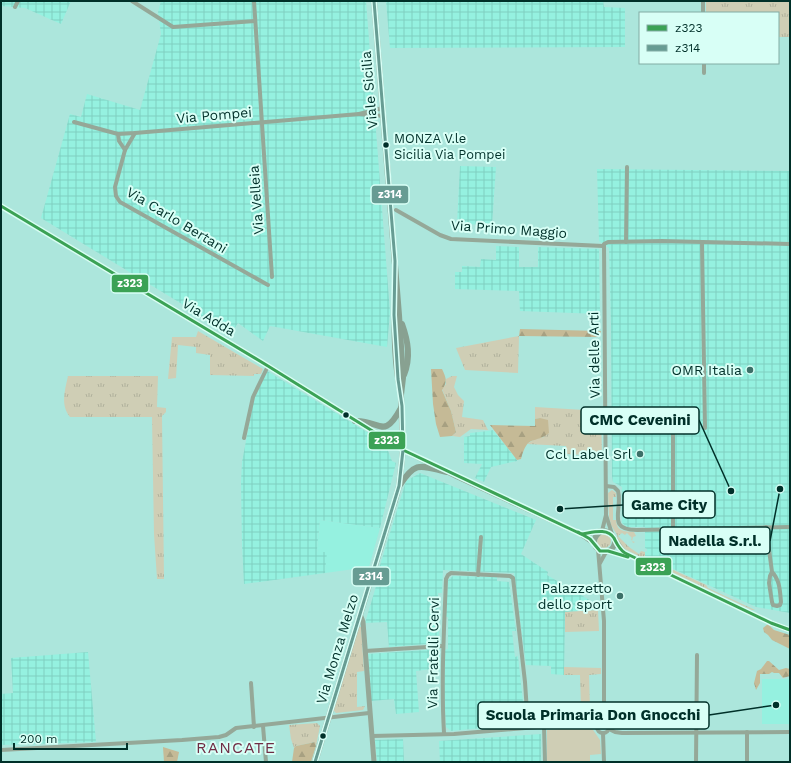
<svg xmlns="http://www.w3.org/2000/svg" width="791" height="763" font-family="'Work Sans',sans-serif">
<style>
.built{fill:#95f1e0}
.industrial{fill:url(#industrial-grid)}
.grass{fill:url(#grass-tufts)}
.forest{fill:url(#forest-firs)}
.park{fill:#cfceb5}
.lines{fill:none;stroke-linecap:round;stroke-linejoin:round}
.minor{stroke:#95a898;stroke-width:4}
.tertiary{stroke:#95a898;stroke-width:5}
.secondary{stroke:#8da694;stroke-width:5.5}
.primary{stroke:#88a191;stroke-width:6}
.bus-1-casing{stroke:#d8fff6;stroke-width:6}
.bus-2-casing{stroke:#d8fff6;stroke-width:6}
.bus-1{stroke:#3ba255;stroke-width:3}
.bus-2{stroke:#679c93;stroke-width:3}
.bus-dot{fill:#003029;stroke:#d8fff6;stroke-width:1.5}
.poi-dot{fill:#3c7068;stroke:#d8fff6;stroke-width:1.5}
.labels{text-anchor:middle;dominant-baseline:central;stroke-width:4;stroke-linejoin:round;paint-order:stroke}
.bus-label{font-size:13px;fill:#003029;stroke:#d8fff6;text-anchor:start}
.street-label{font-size:14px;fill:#003029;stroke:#d8fff6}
.poi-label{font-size:14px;fill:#003029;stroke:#d8fff6;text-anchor:end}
.quarter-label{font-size:16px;letter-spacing:1px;fill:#702c44;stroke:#d8fff6}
.leader{fill:none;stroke:#003029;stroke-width:1.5}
.callout-dot{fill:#003029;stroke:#d8fff6;stroke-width:1.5}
.callout{fill:#d8fff6;stroke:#003029;stroke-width:1.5}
.callout-label{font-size:15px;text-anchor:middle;font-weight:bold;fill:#003029}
.line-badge{stroke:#d8fff6;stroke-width:1.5}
.badge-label{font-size:11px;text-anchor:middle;font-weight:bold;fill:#fff}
</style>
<defs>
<pattern id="industrial-grid" width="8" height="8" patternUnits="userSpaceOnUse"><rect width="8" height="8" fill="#95f1e0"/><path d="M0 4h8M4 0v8" fill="none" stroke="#7fcfc0"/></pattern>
<pattern id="grass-tufts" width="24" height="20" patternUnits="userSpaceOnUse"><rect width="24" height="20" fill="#cfceb5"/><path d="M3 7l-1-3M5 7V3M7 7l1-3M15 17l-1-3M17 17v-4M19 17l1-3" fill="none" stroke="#b0b19c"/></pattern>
<pattern id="forest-firs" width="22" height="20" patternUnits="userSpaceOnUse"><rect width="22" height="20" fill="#c5ba96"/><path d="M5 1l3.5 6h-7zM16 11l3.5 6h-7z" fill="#a7a081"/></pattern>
</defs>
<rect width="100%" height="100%" fill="#ace6dc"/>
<g class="built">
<path d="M320,520L380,528L369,567L325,573L326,552H318L317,549Z"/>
<rect x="762" y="679" width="28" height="45"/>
</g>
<g class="industrial">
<path d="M1,1H71L61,24L25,8L1,6Z"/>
<path d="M161,1H366L390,312L387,347L270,326L263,341L238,323L231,334L41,218L70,114L81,117L87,94L140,110L161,34L158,12Z"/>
<path d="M386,1H603L604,7L625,8V47L390,48Z"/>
<path d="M460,166L496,167L492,225L457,224Z"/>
<path d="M597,169L790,171V613L756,607L645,556V552L647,551V549L645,548V527H627L622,523V487L613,482L612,476L611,326L609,248L599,241Z"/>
<path d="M496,246L519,247V267H538V247L599,249L600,314L520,311L519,291L455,289V272H462V266L480,267L481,259L496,260Z"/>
<path d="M267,371L385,443L392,461L396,463L380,528L320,520L317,549L318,552H327L325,573L244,584L242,545L241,482L242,462L254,399Z"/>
<path d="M493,430L517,460V461L491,467L484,482L475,478L482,464L464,463V437L470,436V433L488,431Z"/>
<path d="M420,473L536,520L521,554L548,572L547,575L598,605V610L565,612L564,675L551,674V666L526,665L514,573L443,570L442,593H438L439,643L389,647L387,622L365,623L380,573L378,572L406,481Z"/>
<path d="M453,576L497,577V581L509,582L516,631H512L515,657L518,656L525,721L523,724L451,731L446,727L444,694L445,650L448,649V617H446L448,580Z"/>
<path d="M440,649V668L416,671L419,712L396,714L394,699L371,701L368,654Z"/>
<path d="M88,652L96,742L1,745V694L13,693L11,658Z"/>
<path d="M541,734V762H440L439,741Z"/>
<path d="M403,739L404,762H377L375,740Z"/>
</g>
<g class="grass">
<path d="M706,1H790V37H778V13H706Z"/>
<path d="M198,331L263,369L261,374H254V376L210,375V355L196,353V347L178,345L176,378L168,379L172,337H196Z"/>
<path d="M519,336L518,373L465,370L456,348Z"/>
<path d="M68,376H158L157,407L166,408V412L162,416L164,579H157L154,534L152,417H70C60,405 65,390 68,376Z"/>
<path d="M452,376H457L454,387L458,395L464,401L462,417L483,420L488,430L471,429L460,437L452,436L456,432L451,411L442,389L446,384V379Z"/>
<path d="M535,407L601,411L602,456L566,454V446L527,444L535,439L544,437L540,418L535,419Z"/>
<path d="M612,490L616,493V497H613V520H616C617,532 624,531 634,532L636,536L633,537L632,541L635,542L633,543L631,539L632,538L627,533L625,535L622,533L618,536L629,547L639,554L641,551L645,552V557L706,585L708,588L755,610H752L648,561L625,549L618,541L617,535L611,525L609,516L608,493Z"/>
<circle cx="604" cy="541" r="7"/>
<path d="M598,610L599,631L565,632V612Z"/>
<path d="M358,627H361L364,671L357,672V707L365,706L363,710L336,713L333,710Z"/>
<path d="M564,667L601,668V674L589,675L590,709H601V718L551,723V718L584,717V708H581L580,675H564Z"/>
<path d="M317,723L320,726L316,746L315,742L296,746L294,748L291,739L289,725Z"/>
</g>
<g class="forest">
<path d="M520,329L601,331L599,337L519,336Z"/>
<path d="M431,369H442C446,378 448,381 442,390L451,411L456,432L452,436L440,437L436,424L433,404Z"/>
<path d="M540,418L548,420L549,433C534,445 528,433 521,459L517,460L490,425L535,426V419Z"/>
<path d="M768,624L774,630L790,635V649L772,640L768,635L764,632L763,628Z"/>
<path d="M767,661H769L779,670L786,668L790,669V676L783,678L779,673H774L772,672L769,674H760V683L756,690L754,683L757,671L761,669Z"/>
<path d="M315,742L316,746L311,762H292L294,748L296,746Z"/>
<path d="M163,747L179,752L177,762H164Z"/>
</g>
<path class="park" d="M591,727L600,740L601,754L590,755V762H547V730Z"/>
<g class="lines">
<g class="minor">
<path d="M132,1L173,27L255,21"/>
<path d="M254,1L272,277"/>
<path d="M703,1V13"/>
<path d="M15,7L18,1"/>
<path d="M704,63V73"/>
<path d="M383,108L359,114L384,116"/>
<path d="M74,122L118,134L135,133L359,114"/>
<path d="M135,133L125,150L115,187L116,196L120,202L268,285"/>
<path d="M118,134L119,141L125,150"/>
<path d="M396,210L440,235L451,239L603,246"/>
<path d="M626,242L627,167"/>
<path d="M702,242L705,428"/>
<path d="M244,438L253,397L268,366"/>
<path d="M606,486L614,487L618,491C623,510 606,530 637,530L790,527"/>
<path d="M766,527L772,572L770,576L769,583L772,602L773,605L777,606L780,605L781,602C780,592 780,580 772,572"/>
<path d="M673,530V426"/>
<path d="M602,531L606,515"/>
<path d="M612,534L606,515L604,244L608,242L662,241L790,244"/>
<path d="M598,549L604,621V721"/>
<path d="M600,563L606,552"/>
<path d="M478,575L481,537"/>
<path d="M365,651L443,646"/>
<path d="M251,683L254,727"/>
<circle cx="603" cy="727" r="6"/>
<path d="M263,726L266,762"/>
<path d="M544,726L545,762"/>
<path d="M609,729L615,732L622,733L790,732"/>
<path d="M444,733C441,682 444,631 446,579L448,575L451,573L510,576L513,578L525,682L528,727"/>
<path d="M603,733L604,762"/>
<path d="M372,736L454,734L584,723H592L597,725"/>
<path d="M1,750L182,740L219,737L226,735L236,728L369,713"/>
<path d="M696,762L697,655"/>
<path d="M747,762V732"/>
</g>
<path class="tertiary" d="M360,614L363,622L374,762"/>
<g class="secondary">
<path d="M1,206L268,366L403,450L456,476L581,534L594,543"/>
<path d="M600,532C581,547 614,563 615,540"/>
<path d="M582,534C589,534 596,531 604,531C614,531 617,547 625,553L771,623L790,630"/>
</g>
<g class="primary">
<path d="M395,301C394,329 394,361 400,389"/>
<path d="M402,324C408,341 411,357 404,375"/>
<path d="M355,421C381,420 383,441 401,408"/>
<path d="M400,485C416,460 421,466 447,472"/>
<path d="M315,762L395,500L399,486L403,450L401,395L403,378L399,315L374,1"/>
</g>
<g class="bus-1-casing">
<g id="bus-1">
<path d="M1,206L268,366L403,450L581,534C591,533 607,527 614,538C617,544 619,549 625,553L771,623L790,630"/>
<path d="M578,532L590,539L600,551H608L628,557"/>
</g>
</g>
<g class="bus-2-casing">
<path id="bus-2" d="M315,762L399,486L403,450L402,406L398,379L394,315L395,261L374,1"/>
</g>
<use href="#bus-1" class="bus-1"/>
<use href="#bus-2" class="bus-2"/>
</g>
<g class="bus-dot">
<circle cx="386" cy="145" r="3.5"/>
<circle cx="346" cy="415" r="3.5"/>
<circle cx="323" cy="736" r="3.5"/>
</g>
<g class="poi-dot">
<circle cx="750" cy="370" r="4"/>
<circle cx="640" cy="454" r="4"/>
<circle cx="620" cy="596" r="4"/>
</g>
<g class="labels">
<g class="bus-label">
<text x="394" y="138">MONZA V.le<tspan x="394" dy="16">Sicilia Via Pompei</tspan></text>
</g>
<g class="street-label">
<text transform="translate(369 90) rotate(-95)">Viale Sicilia</text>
<text transform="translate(214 115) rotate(-5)">Via Pompei</text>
<text transform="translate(256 200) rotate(-94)">Via Velleia</text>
<text transform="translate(177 220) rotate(31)">Via Carlo Bertani</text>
<text transform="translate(509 229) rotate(4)">Via Primo Maggio</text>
<text transform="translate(209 317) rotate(31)">Via Adda</text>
<text transform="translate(594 355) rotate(-91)">Via delle Arti</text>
<text transform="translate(337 649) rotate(-73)">Via Monza Melzo</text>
<text transform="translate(433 653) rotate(-89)">Via Fratelli Cervi</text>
</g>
<g class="poi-label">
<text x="742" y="370">OMR Italia</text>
<text x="632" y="454">Ccl Label Srl</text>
<text x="612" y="588">Palazzetto<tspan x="612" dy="16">dello sport</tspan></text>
</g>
<g class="quarter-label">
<text x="236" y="747">RANCATE</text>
</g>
</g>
<path class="leader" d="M731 491L699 420M560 509L623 505M780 489L770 541M776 705L709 715"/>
<g class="callout-dot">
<circle cx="731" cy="491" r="4"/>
<circle cx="560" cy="509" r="4"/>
<circle cx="780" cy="489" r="4"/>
<circle cx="776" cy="705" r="4"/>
</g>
<g class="callout">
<rect x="581" y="407" width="118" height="27" rx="4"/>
<rect x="623" y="491" width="92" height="27" rx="4"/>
<rect x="660" y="527" width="110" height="27" rx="4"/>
<rect x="478" y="702" width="231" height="27" rx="4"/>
</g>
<g class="callout-label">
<text x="640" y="425">CMC Cevenini</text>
<text x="669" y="510">Game City</text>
<text x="715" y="546">Nadella S.r.l.</text>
<text x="593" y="720">Scuola Primaria Don Gnocchi</text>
</g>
<g class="line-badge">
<rect x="371" y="185" width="38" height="19" rx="4" fill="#679c93"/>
<rect x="111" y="274" width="38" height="19" rx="4" fill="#3ba255"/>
<rect x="368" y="431" width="38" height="19" rx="4" fill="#3ba255"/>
<rect x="635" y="557" width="37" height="19" rx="4" fill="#3ba255"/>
<rect x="352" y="567" width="38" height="19" rx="4" fill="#679c93"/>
</g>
<g class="badge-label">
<text x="390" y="198">z314</text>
<text x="130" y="287">z323</text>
<text x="387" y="444">z323</text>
<text x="653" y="571">z323</text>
<text x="371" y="580">z314</text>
</g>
<rect width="791" height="763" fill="none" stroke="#003029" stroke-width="4"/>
<rect x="639" y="12" width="140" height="52" fill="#d8fff6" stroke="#82aca4"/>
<rect x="647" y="25" width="20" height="6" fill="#3ba255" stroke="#82aca4"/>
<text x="675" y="32" font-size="12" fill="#003029">z323</text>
<rect x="647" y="45" width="20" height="6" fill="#679c93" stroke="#82aca4"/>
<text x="675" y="52" font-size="12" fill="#003029">z314</text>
<path d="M14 743v6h113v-6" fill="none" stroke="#003029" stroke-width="2"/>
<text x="20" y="743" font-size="12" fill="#003029" stroke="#d8fff6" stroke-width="3" paint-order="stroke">200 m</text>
</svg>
